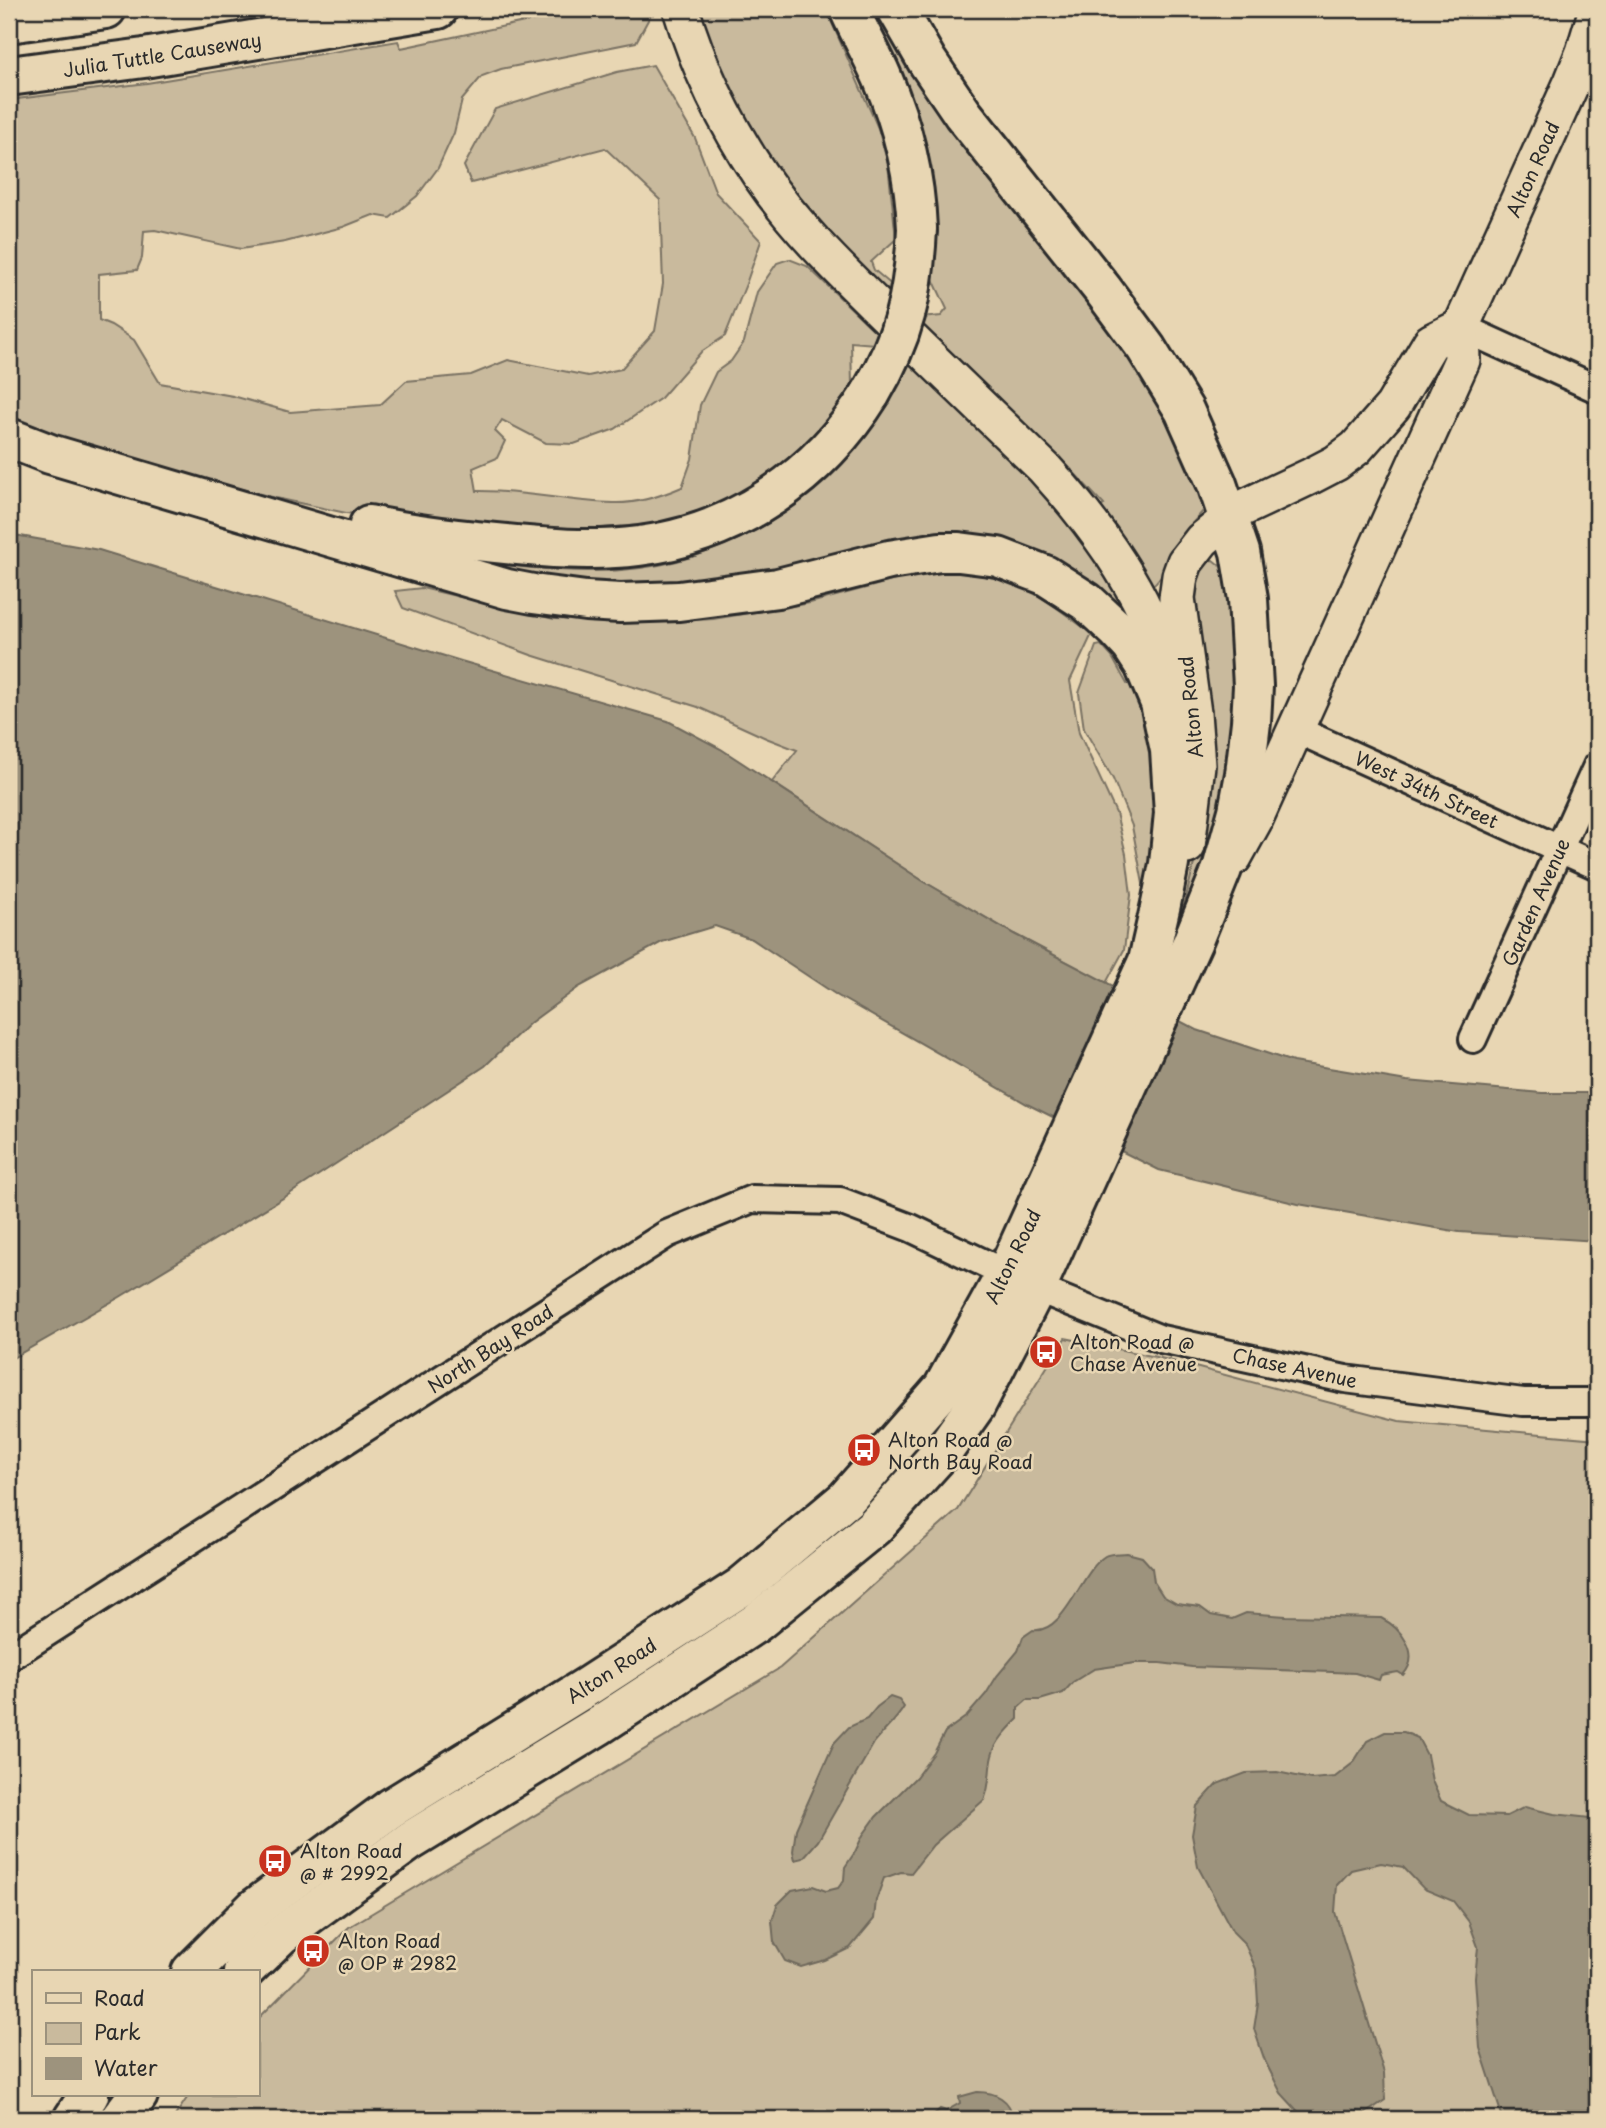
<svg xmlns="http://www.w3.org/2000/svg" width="1606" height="2128" font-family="'Playpen Sans',sans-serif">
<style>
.green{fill:#c9ba9d;stroke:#7a7264;stroke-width:2}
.water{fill:#9d937d;stroke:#6f695c;stroke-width:2}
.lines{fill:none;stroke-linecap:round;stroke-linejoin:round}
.minor-casing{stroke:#2b2b2b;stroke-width:32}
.major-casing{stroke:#2b2b2b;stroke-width:40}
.highway-casing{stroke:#2b2b2b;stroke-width:44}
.minor{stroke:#e8d6b3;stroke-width:26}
.major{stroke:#e8d6b3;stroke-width:35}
.highway{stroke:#e8d6b3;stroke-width:38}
.highway-bridge-casing{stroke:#2b2b2b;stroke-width:44;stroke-linecap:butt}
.highway-bridge{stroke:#e8d6b3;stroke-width:38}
.labels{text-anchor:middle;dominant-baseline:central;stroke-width:5;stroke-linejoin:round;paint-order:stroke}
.street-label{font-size:19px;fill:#2b2b2b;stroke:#e8d6b3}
.poi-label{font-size:19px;fill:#2b2b2b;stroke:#e8d6b3;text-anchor:start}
</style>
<rect width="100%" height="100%" fill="#e8d6b3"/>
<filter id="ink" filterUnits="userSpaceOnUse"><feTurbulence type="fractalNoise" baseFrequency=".0143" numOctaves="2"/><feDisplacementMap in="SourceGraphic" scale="14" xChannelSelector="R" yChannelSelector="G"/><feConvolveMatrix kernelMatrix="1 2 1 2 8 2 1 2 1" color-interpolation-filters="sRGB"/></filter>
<g filter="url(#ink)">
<g class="green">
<path d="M586,9H654L636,42L501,69L482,76L462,100L454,133L438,168L417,196L390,218L373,215L343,227L285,242L241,249L155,230L144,231L142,258L137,270L99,274V320L111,325L134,340L160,383L233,396L290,412L380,405L406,381L471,375L508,360L588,376L621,369L655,331L663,284L660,200L605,148L471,183L464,166L495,109L617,72L653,65L695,138L716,193L761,241L746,284L725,336L701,352L661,398L615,429L574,444L546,443L502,420L495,431L505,441L497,458L473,468L477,491C523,490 568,502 613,503C637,504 661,496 682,487L692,459L700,405L716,372L731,361L744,342L757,292L777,263L789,259L807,266L880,336L875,344L851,342L852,385L822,428L780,469L722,503L682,518L653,524L604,528L601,538L517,533L346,513L276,498L187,475L9,421V100L147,83L398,41L401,48Z"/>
<path d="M687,9H826L878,128L888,164L896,239L871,262L874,270L893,286L889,302L763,163Z"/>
<path d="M866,9H881L1148,377L1196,477L1205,509C1192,523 1180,537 1171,554C1164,566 1163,579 1150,587L1100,507L1104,505L1066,464L1018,418L917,328L921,318L941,316L947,309L931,275L934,185L927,149L897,73Z"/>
<path d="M908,355L1025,457L1140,620L1026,557L836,565L602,593L457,558C502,564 549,572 595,571C708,571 822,511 881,413C892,395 900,374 908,355Z"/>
<path d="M1213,560L1223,568L1231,616L1233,667L1229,786L1189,914L1183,910L1201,834L1186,608L1204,561Z"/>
<path d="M940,571C965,573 991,575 1014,584C1043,595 1068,616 1092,634L1070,681L1079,733L1116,813L1126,854L1131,895L1124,950L1106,983L1014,934L923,881L772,782L797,750L766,738L698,707L531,655L403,608L395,591L422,588L554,619L662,622L713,619L810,603L910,576Z"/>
<path d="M1101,645L1112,657L1127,684L1137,682L1163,814L1136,949L1144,889L1132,826L1113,779L1084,729L1079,693L1096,646Z"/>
<path d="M1065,1338L1161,1358L1399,1421L1597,1439V2119H173L189,2095H257V2020L349,1927L780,1668L958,1510Z"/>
</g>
<g class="water">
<path d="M9,534L99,550L461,661L668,721L721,749L923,881L1014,934L1197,1030L1293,1062L1407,1081L1542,1093H1597V1241L1459,1232L1298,1204L1159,1170L1027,1104L838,996L752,939L715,926L662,942L579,987L530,1023L485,1066L288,1195L120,1297L9,1360Z"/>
<path d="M1127,1553L1142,1557L1152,1568L1154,1582L1163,1596L1177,1604L1200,1607L1211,1615L1232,1619L1246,1613L1286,1616L1381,1618C1401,1628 1422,1654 1403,1675L1398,1672L1381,1675L1379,1680L1355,1673L1332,1672L1192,1667L1160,1663H1135L1094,1669L1073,1682L1063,1693L1040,1700H1027L1018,1708V1719C1008,1729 995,1742 992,1756C988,1771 991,1785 984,1800L933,1845L911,1873L901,1872L884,1878L876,1900L874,1919L850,1948L825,1960L801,1967L785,1961L774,1942L772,1921L777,1905L792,1890L813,1886L826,1891L838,1888L844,1880L845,1867L855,1852L863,1835L876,1817L916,1777L934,1753L945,1732L967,1716L986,1694L997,1676L1018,1651L1023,1637L1033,1630C1065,1634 1081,1571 1105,1556C1110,1553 1120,1554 1127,1553Z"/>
<path d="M890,1697L899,1700L904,1707C896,1721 884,1730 874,1743L818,1841L803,1858L795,1860L793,1851L796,1829L834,1743L849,1727L867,1719L877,1707Z"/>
<path d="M1385,1732H1404L1418,1738L1427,1755L1432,1781L1441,1801L1469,1815L1507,1816L1525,1807L1554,1814L1590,1818L1597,1816V2119H1503L1480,2048L1475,1978L1478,1947L1469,1922L1453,1901L1424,1889L1403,1867L1381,1863L1351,1870L1337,1885L1335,1912L1384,2073L1385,2100L1366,2113L1360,2119H1305L1281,2093L1265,2061L1254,2029L1258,2003L1256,1969L1245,1944L1233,1932L1198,1867L1192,1835L1197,1806L1217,1784L1246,1773L1277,1772L1311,1779L1335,1777L1353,1763L1367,1741Z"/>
<path d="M977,2092C995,2092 1011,2099 1013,2119H929L940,2109L946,2111L960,2103L959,2097Z"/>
</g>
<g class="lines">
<g class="minor-casing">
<g id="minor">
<path d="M1461,327L1597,389"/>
<path d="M1295,729L1597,866"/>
<path d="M1473,1039L1597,766"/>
<path d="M9,1657L667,1234L752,1199L840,1201L911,1228L1036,1288L1161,1339L1345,1379L1523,1402H1597"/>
</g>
</g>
<g class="major-casing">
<g id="major">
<path d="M681,9C699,69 725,123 760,175C796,228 842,272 888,317C940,367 992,417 1044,468C1083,511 1121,559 1146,613C1159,642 1167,674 1175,705"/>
<path d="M1187,846L1197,765L1193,713L1177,598L1180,576L1185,562L1202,540L1239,510L1311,476L1336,463L1356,448L1393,406L1431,342L1461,327"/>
<path d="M1234,857L1255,819L1462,360L1461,327L1572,82L1584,52L1597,9"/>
</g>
</g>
<g class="highway-casing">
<g id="highway">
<path d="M849,9C859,32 872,54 882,77C903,126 915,176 917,229"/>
<path d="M9,23L106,9"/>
<path d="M9,76L144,58L438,9"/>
<path d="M9,438L50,454L507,589L533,594L586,601L620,603L679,601L778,588L889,560L940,552H959L998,557L1045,575L1087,602L1116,629L1131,645L1144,665L1160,703L1170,750L1174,813L1169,864L1161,904L1148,961L1006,1274L943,1388L846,1499L741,1587L588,1686L391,1808L255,1908L191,1972"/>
<path d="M369,525C411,534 453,539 496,543C543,548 592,552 639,546C737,534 820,475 871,393"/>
<path d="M243,1972L281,1935L410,1841L598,1726L756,1623L874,1527L947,1446L976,1405L1036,1288L1192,943L1222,869L1238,811L1245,774L1251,722L1253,686L1248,599L1240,552L1217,484L1184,410L1146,348L1103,290L963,114L927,61L897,9"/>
<path d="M73,2119L89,2095"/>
<path d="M120,2119L138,2095"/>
</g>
</g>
<use href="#minor" class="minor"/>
<use href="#major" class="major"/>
<use href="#highway" class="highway"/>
<g class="highway-bridge-casing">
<path id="highway-bridge" d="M871,393C904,337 914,293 917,229"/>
</g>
<use href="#highway-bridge" class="highway-bridge"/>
</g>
</g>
<defs>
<g id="bus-disc" transform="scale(1.75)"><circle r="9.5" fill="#c8321e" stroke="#e8d6b3"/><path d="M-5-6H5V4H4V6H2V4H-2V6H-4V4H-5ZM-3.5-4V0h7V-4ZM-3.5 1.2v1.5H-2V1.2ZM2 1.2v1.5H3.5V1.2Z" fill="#fff"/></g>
</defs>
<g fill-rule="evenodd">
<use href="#bus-disc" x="1046" y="1352"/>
<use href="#bus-disc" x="864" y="1450"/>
<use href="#bus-disc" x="275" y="1861"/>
<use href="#bus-disc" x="313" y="1951"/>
</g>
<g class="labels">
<g class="street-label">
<text transform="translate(162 54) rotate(-9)">Julia Tuttle Causeway</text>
<text transform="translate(1532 169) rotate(-66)">Alton Road</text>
<text transform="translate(1190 707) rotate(-96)">Alton Road</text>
<text transform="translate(1427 789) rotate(25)">West 34th Street</text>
<text transform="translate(1535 902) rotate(-66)">Garden Avenue</text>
<text transform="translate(1012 1256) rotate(-64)">Alton Road</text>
<text transform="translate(490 1348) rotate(-33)">North Bay Road</text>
<text transform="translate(1295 1367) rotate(12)">Chase Avenue</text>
<text transform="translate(611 1670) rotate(-33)">Alton Road</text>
</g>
<g class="poi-label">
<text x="1070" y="1341">Alton Road @<tspan x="1070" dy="22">Chase Avenue</tspan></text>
<text x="888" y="1439">Alton Road @<tspan x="888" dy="22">North Bay Road</tspan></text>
<text x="300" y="1850">Alton Road<tspan x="300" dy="22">@ # 2992</tspan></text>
<text x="338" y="1940">Alton Road<tspan x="338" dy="22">@ OP # 2982</tspan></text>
</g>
</g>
<rect width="1606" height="2128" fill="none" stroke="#e8d6b3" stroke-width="35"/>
<rect x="18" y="18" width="1571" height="2093" fill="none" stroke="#2b2b2b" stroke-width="2.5" filter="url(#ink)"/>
<rect x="32" y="1970" width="228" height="126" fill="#e8d6b3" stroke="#9c927d" stroke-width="2"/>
<rect x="46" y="1993" width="35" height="10" fill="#e8d6b3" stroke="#9c927d" stroke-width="2"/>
<text x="94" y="2006" font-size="21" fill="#2b2b2b">Road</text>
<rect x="46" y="2023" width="35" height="21" fill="#c9ba9d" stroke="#9c927d" stroke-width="2"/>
<text x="94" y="2040" font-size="21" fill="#2b2b2b">Park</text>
<rect x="46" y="2058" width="35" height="21" fill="#9d937d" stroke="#9c927d" stroke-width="2"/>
<text x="94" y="2076" font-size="21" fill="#2b2b2b">Water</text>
</svg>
